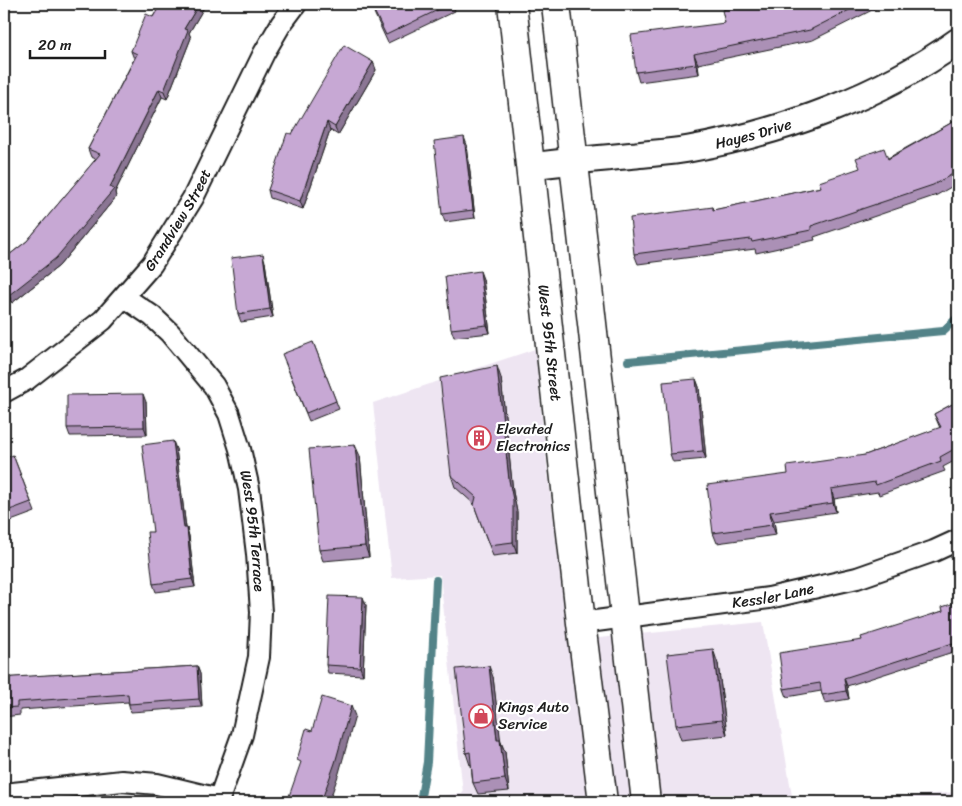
<svg xmlns="http://www.w3.org/2000/svg" width="962" height="806" font-family="Sriracha,sans-serif">
<style>
.built{fill:#eee5f2}
.lines{fill:none;stroke-linecap:round;stroke-linejoin:round}
.stream{stroke:#528388;stroke-width:8}
.minor-casing{stroke:#1c1c1c;stroke-width:24}
.tertiary-casing{stroke:#1c1c1c;stroke-width:29}
.primary-casing{stroke:#1c1c1c;stroke-width:31}
.minor{stroke:#fff;stroke-width:20}
.tertiary{stroke:#fff;stroke-width:25}
.primary{stroke:#fff;stroke-width:28}
.wall{fill:#ab90b6;stroke:#1c1c1c}
.shaded-wall{fill:#8b7694;stroke:#1c1c1c}
.building{fill:#c7a8d4;stroke:#1c1c1c}
.labels{text-anchor:middle;dominant-baseline:central;stroke-width:4.5;stroke-linejoin:round;paint-order:stroke}
.street-label{font-size:15px;fill:#1c1c1c;stroke:#fff}
.poi-label{font-size:15px;fill:#1c1c1c;stroke:#fff;text-anchor:start}
</style>
<rect width="100%" height="100%" fill="#fff"/>
<filter id="ink" filterUnits="userSpaceOnUse"><feTurbulence type="fractalNoise" baseFrequency=".02" numOctaves="2"/><feDisplacementMap in="SourceGraphic" scale="10" xChannelSelector="R" yChannelSelector="G"/><feConvolveMatrix kernelMatrix="1 2 1 2 8 2 1 2 1" color-interpolation-filters="sRGB"/></filter>
<g filter="url(#ink)">
<g class="built">
<path d="M535,349L544,440L568,641L763,622L793,802H425L426,798L463,793L440,575L392,578L373,403Z"/>
<path d="M958,792V802H836Z"/>
</g>
<g class="lines">
<g class="stream">
<path d="M628,361L943,331L958,317"/>
<path d="M420,802L427,762L436,580"/>
</g>
<g class="minor-casing">
<g id="minor">
<path id="s1" d="M124,297L152,316L170,333L214,386L229,414L240,449L249,489L257,554L261,612L259,657L242,735L218,802"/>
<path id="s2" d="M4,392L26,380L103,320L152,264L193,198L264,53L281,24L296,4"/>
<path id="s3" d="M581,623L769,598L857,578L934,551L958,540"/>
<path d="M4,794L122,781L157,784L219,799"/>
</g>
</g>
<g class="tertiary-casing">
<g id="tertiary">
<path id="s4" d="M530,166C566,162 601,158 636,155C654,153 672,152 689,149C783,132 880,97 958,41"/>
</g>
</g>
<g class="primary-casing">
<g id="primary">
<path id="s5" d="M512,4L581,623L603,802"/>
<path d="M556,4L646,802"/>
</g>
</g>
<use href="#minor" class="minor"/>
<use href="#tertiary" class="tertiary"/>
<use href="#primary" class="primary"/>
</g>
<g class="wall">
<path d="M161,4H206L189,33L191,38L167,99L162,97L115,192L116,197L59,266L12,303L4,292V259L27,241L96,159L91,157L88,149L134,59L131,51Z"/>
<path d="M378,4H453L455,11L388,43L375,15L372,7Z"/>
<path d="M754,4H884L813,40L698,64L699,74L639,82L636,72L725,23Z"/>
<path d="M373,62L376,70L338,135L330,130L303,209L270,198L268,190L292,134Z"/>
<path d="M958,119V183L937,195L814,237L815,240L756,253L755,249L638,264L634,254L713,207L714,210L821,187L888,158Z"/>
<path d="M467,145L475,218L445,222L442,214Z"/>
<path d="M265,262L273,317L241,322L238,314Z"/>
<path d="M483,279L490,333L454,337L451,329Z"/>
<path d="M313,342L339,409L309,421L285,362Z"/>
<path d="M501,378L513,492L517,512V553L493,556L474,505V504L455,487L451,475Z"/>
<path d="M696,379L699,387L706,459L673,462L670,454Z"/>
<path d="M958,401V459L943,467L945,471L879,495L878,492L834,499L836,512L774,521L776,535L717,543L713,533L788,474L865,455L940,428L934,414Z"/>
<path d="M146,402L147,435L70,436L67,428Z"/>
<path d="M176,449L186,528L189,536L195,587L156,592L153,584V532Z"/>
<path d="M13,455L35,512L11,521L4,503Z"/>
<path d="M360,456L369,557L323,561L319,550Z"/>
<path d="M958,602V654H957L956,651L847,686L849,699L825,703L821,691L787,697L784,689L862,640L943,611Z"/>
<path d="M366,605L363,675L328,673L326,665Z"/>
<path d="M718,664L727,735L681,740L676,725Z"/>
<path d="M197,666L200,674L202,707L131,712L128,702L20,710V715L4,717V678Z"/>
<path d="M493,677L500,740L505,752L509,791L478,794L473,783L471,764L470,765L466,753Z"/>
</g>
<g class="shaded-wall">
<path d="M199,4H206L189,33L191,38L167,99L164,91L184,29Z"/>
<path d="M694,54L698,64L699,74L696,64Z"/>
<path d="M373,62L376,70L338,135L335,127Z"/>
<path d="M159,89L162,97L115,192L116,197L59,266L12,303L9,295L110,187Z"/>
<path d="M327,122L330,130L303,209L300,201Z"/>
<path d="M464,137L467,145L475,218L473,210Z"/>
<path d="M263,254L265,262L273,317L270,309Z"/>
<path d="M480,271L483,279L490,333L487,325Z"/>
<path d="M497,366L501,378L513,492L517,512V553L513,542L509,480Z"/>
<path d="M696,379L699,387L706,459L703,451Z"/>
<path d="M143,394L146,402L147,435L144,427Z"/>
<path d="M173,441L176,449L187,536L184,528Z"/>
<path d="M355,445L360,456L369,557L365,546Z"/>
<path d="M831,489L834,499L836,512L833,503Z"/>
<path d="M770,512L774,521L776,535L772,525Z"/>
<path d="M187,528L189,536L195,587L192,579Z"/>
<path d="M363,597L366,605L363,675L360,667Z"/>
<path d="M713,649L718,664L727,735L722,720Z"/>
<path d="M197,666L200,674L202,707L199,699Z"/>
<path d="M489,666L493,677L502,752L497,740Z"/>
<path d="M844,678L847,686L849,699L846,691Z"/>
<path d="M351,706L355,716L339,773L329,802H321Z"/>
<path d="M500,740L505,752L509,791L505,779Z"/>
</g>
<g class="building">
<path d="M161,4H199L184,29L188,30L164,91L159,89L110,187L114,189L56,258L9,295L4,287V259L27,241L100,154L88,149L137,54L131,51L146,14L153,17Z"/>
<path d="M378,4H450L386,35L372,7Z"/>
<path d="M754,4H861L810,30L694,54L696,64L636,72L631,35L725,23L722,10Z"/>
<path d="M344,45L373,62L335,127L327,122L300,201L268,190L287,133L292,134Z"/>
<path d="M958,119V171L933,185L811,226V230L752,242L751,239L634,254L630,218L713,207V210L821,187L819,182L860,168L856,158L884,148L888,159Z"/>
<path d="M464,137L473,210L442,214L434,141Z"/>
<path d="M263,254L270,309L238,314L231,258Z"/>
<path d="M480,271L487,325L451,329L445,276Z"/>
<path d="M313,342L336,401L306,413L282,354Z"/>
<path d="M497,366L509,480L513,500V542L489,545L474,505L476,497L451,475L440,378Z"/>
<path d="M696,379L703,451L670,454L663,382Z"/>
<path d="M143,394L144,427L67,428V395Z"/>
<path d="M958,401V447L940,457L941,461L876,485L875,482L831,489L833,503L770,512L772,525L713,533L707,485L788,474L787,466L865,455L941,427L934,414Z"/>
<path d="M173,441L184,528H187L192,579L153,584L147,532H153L142,445Z"/>
<path d="M355,445L365,546L319,550L309,449Z"/>
<path d="M13,455L31,502L7,511L4,502V459Z"/>
<path d="M329,596L363,597L360,667L326,665Z"/>
<path d="M958,602V645L954,646L953,643L844,678L846,691L822,695L820,683L784,689L779,653L862,640L861,637L943,611L942,607Z"/>
<path d="M713,649L722,720L676,725L667,654Z"/>
<path d="M197,666L199,699L129,704L128,694L17,702V707L4,708V678L14,677Z"/>
<path d="M489,666L497,740H500L505,779L473,783L470,752L466,753L456,669Z"/>
<path d="M322,697L351,706L335,763L321,802H287L301,762L297,760L306,729L312,731Z"/>
</g>
</g>
<defs>
<g id="building-ring" transform="scale(1.25)"><circle r="9.5" fill="#fff" stroke="#d1495b" stroke-width="1.5"/><path d="M-4-6H4V6H1V3H-1V6H-4ZM-2.5-4.3h1.7v1.8h-1.7ZM.8-4.3h1.7v1.8H.8ZM-2.5-1h1.7V.8h-1.7ZM.8-1h1.7V.8H.8Z" fill="#d1495b"/></g>
<g id="shop-ring" transform="scale(1.25)"><circle r="9.5" fill="#fff" stroke="#d1495b" stroke-width="1.5"/><path d="M-5-2.5h2.3a2.7 3.5 0 0 1 5.4 0H5L5.5 6h-11ZM-1.5-2.5h3a1.5 2.3 0 0 0-3 0Z" fill="#d1495b"/></g>
</defs>
<g fill-rule="evenodd">
<use href="#building-ring" x="479" y="438"/>
<use href="#shop-ring" x="481" y="716"/>
</g>
<g class="labels">
<g class="street-label">
<text stroke="none"><textPath href="#s4" startOffset="226">Hayes Drive</textPath></text>
<text stroke="none"><textPath href="#s2" startOffset="248">Grandview Street</textPath></text>
<text stroke="none"><textPath href="#s5" startOffset="341">West 95th Street</textPath></text>
<text stroke="none"><textPath href="#s1" startOffset="279">West 95th Terrace</textPath></text>
<text stroke="none"><textPath href="#s3" startOffset="194">Kessler Lane</textPath></text>
</g>
<g class="poi-label">
<text x="496" y="429">Elevated<tspan x="496" dy="17">Electronics</tspan></text>
<text x="498" y="707">Kings Auto<tspan x="498" dy="17">Service</tspan></text>
</g>
</g>
<rect width="962" height="806" fill="none" stroke="#fff" stroke-width="20"/>
<rect x="10" y="10" width="942" height="786" fill="none" stroke="#1c1c1c" stroke-width="2" filter="url(#ink)"/>
<path d="M30 50v8h75v-8" fill="none" stroke="#1c1c1c" stroke-width="2.5"/>
<text x="38" y="50" font-size="15" fill="#1c1c1c" stroke="#ffffff" stroke-width="4" paint-order="stroke">20 m</text>
</svg>
